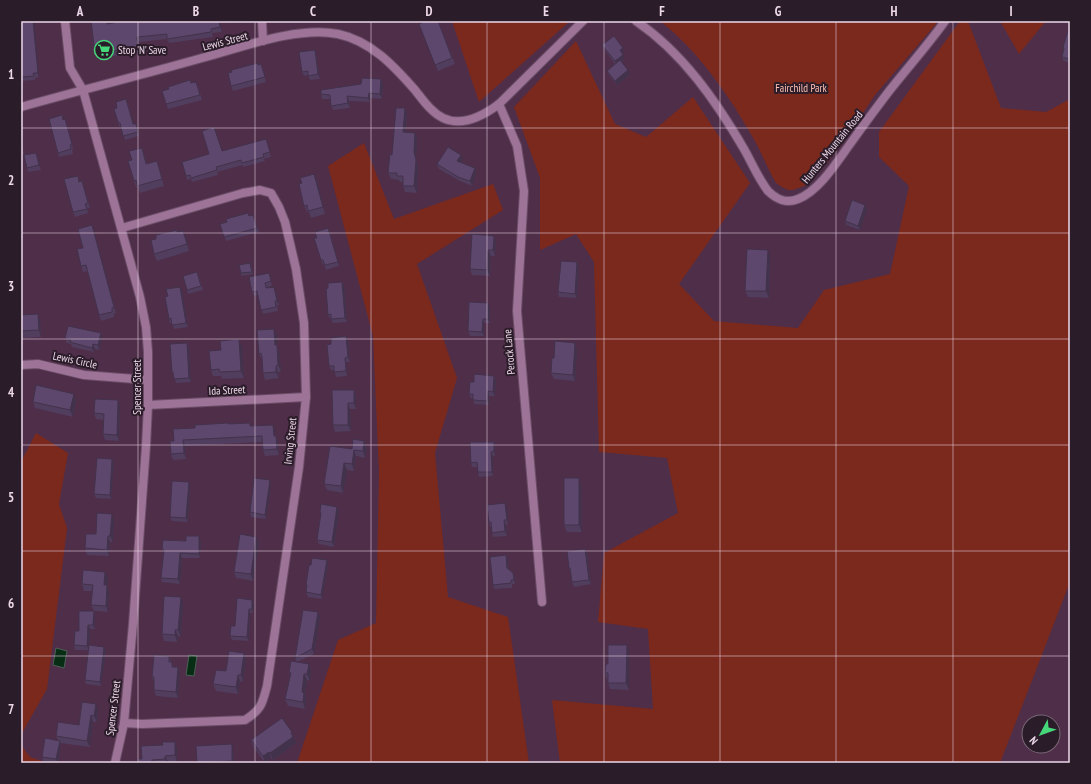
<svg xmlns="http://www.w3.org/2000/svg" width="1091" height="784" font-family="'PT Sans Narrow',sans-serif">
<style>
.green{fill:#7b291c}
.water{fill:#072d15;stroke:#4c6055}
.lines{fill:none;stroke-linecap:round;stroke-linejoin:round}
.minor-casing{stroke:#6b4d67;stroke-width:10}
.minor{stroke:#9d7497;stroke-width:8}
.wall{fill:#513d5d}
.shaded-wall{fill:#42324c}
.building{fill:#5e476c;stroke:#42324c}
.grid{fill:none;stroke:#edd8ea;stroke-width:1;stroke-opacity:0.55}
.labels{text-anchor:middle;dominant-baseline:central;stroke-width:4;stroke-linejoin:round;paint-order:stroke}
.street-label{font-size:11px;fill:#edd8ea;stroke:#2b1c29}
.poi-label{font-size:11px;fill:#edd8ea;stroke:#2b1c29;text-anchor:start}
.park-label{font-size:11px;fill:#ffc1b4;stroke:#2b1c29}
.neatline{fill:none;stroke:#edd8ea;stroke-width:1.5}
.grid-label{font-size:13px;text-anchor:middle;font-weight:bold;fill:#edd8ea}
</style>
<rect width="100%" height="100%" fill="#4f2e4a"/>
<g class="green">
<path d="M452,21H570L479,102Z"/>
<path d="M660,21H936V24L875,95L842,144L814,178L804,186L793,190H788L782,187L776,183C767,168 761,151 752,136C728,94 698,51 660,21Z"/>
<path d="M960,21H968L1001,108L1046,112L1070,99V582L1000,763H560L552,700L653,709L648,629L598,622L604,553L678,513L667,458L599,452L594,262L576,234L540,250V178L514,107L576,41L615,124L646,137L693,97L750,183L679,284L714,321L798,328L824,290L890,274L909,186L879,157V132Z"/>
<path d="M1000,21H1046L1019,54Z"/>
<path d="M364,143L394,219L493,184L503,210L417,264L457,378L435,453L448,597L508,617L529,763H297L338,640L376,623L379,472L373,336L328,166Z"/>
<path d="M36,433L68,453L59,504L67,528L47,689L21,735V462Z"/>
<path d="M21,745L30,757L47,763H21Z"/>
</g>
<g class="water">
<path d="M56,648L67,651L64,668L53,665Z"/>
<path d="M189,655L197,656L194,676L186,675Z"/>
</g>
<g class="lines">
<g class="minor-casing">
<g id="minor">
<path d="M65,21L70,68L83,90L140,297L146,327L148,352V405L146,446L133,624L124,723L115,763"/>
<path d="M262,21L263,41"/>
<path d="M636,21C683,53 716,101 744,149C752,163 758,178 768,191C776,199 787,204 798,199C819,191 837,162 850,144C863,126 876,108 890,90C908,67 928,45 945,21"/>
<path d="M499,104L517,146L524,191L517,311L542,602"/>
<path d="M21,107C81,90 142,75 202,58C243,47 297,26 338,34C371,41 394,66 415,90C423,100 431,112 443,118C462,127 483,116 499,104L583,21"/>
<path d="M122,228L243,193L260,190L271,193L279,207L285,222L296,269L304,323L306,397L299,467L267,686C262,704 262,709 245,720L142,724L124,723"/>
<path d="M21,365L38,364L84,375L148,380"/>
<path d="M148,405L306,397"/>
</g>
</g>
<use href="#minor" class="minor"/>
</g>
<g class="wall">
<path d="M91,21H108V23L134,21V22L146,21H241L220,23L222,32L212,33L213,37L169,43L167,39L139,42L140,53L97,58L95,53Z"/>
<path d="M438,21L455,64L438,71L419,24Z"/>
<path d="M21,27H22L39,77L35,78V80L21,81Z"/>
<path d="M1070,31V63L1064,61L1062,57L1064,49L1063,47Z"/>
<path d="M602,45L624,52L622,54L624,59L621,62L629,75L617,85L609,75L607,71L615,64L604,49Z"/>
<path d="M315,50L316,54L320,79L310,80L308,75L304,76L302,72Z"/>
<path d="M261,64L266,82L233,91L231,86L258,65Z"/>
<path d="M381,79L383,84L382,99L370,98V102L349,101L350,108L333,110L331,106L330,99H322L321,94Z"/>
<path d="M191,83L198,86L202,100L168,109L162,91Z"/>
<path d="M128,103L133,124H136L139,136L125,140L121,127L119,126L118,122Z"/>
<path d="M405,108L407,114L406,132L417,139L416,159L418,166L417,193L405,192L403,186V182H400L399,180L391,179L388,173L392,155Z"/>
<path d="M65,119L73,149H72L73,154L59,157L58,153L63,120Z"/>
<path d="M21,143L24,154L21,155Z"/>
<path d="M267,143L271,157L264,159L265,161L243,167V165L217,172L218,175L192,182L191,179L187,180L182,162L222,151Z"/>
<path d="M142,148L147,164L157,161L164,186L140,193L138,187H136L134,181L132,160Z"/>
<path d="M36,153L38,157L41,170L28,172L27,168Z"/>
<path d="M463,159L461,163L475,168L476,172L472,186L460,181L439,169L437,164Z"/>
<path d="M314,174L317,180L325,214L311,218L309,212H307L304,206L302,183Z"/>
<path d="M80,182L83,186L90,208L87,209L88,213L75,217L73,212Z"/>
<path d="M865,205L867,209L860,230L846,225L845,221Z"/>
<path d="M249,216L255,219L259,232L226,241L220,224Z"/>
<path d="M92,225L116,313L114,314V317L101,321L99,315L88,271L83,272L81,266L83,248Z"/>
<path d="M177,232L186,237L189,251L157,261L154,254Z"/>
<path d="M330,232L339,266L326,270L324,264L323,265L321,260Z"/>
<path d="M494,236L496,242L495,256H491L490,276L472,275L470,269Z"/>
<path d="M770,256L769,298L748,297L745,291Z"/>
<path d="M577,262L579,267L577,298L559,297L558,292Z"/>
<path d="M250,263L253,274L241,276V273Z"/>
<path d="M199,277L203,290L188,294L187,290Z"/>
<path d="M270,278L272,286L267,287V288L276,292L279,305L277,306L278,311L263,314L258,295L254,296L252,292Z"/>
<path d="M342,282L344,286L347,322L333,323L328,315V288Z"/>
<path d="M182,291L188,327L174,329L172,323H170L169,319L168,296Z"/>
<path d="M490,307V323H484V336H470L468,331Z"/>
<path d="M21,315L40,320L41,337L21,338Z"/>
<path d="M277,335V347L279,351L281,371L278,373L279,378L265,380L263,373L262,360L259,354Z"/>
<path d="M346,336L348,341L350,362H346L347,376L336,377L334,370H331L329,366L331,344Z"/>
<path d="M65,338H102L99,350L95,349L94,352L72,347L71,344L67,343Z"/>
<path d="M187,343L189,347L191,382L176,383L174,376L172,372Z"/>
<path d="M242,346L244,378L222,379L221,376H213L211,370L221,350Z"/>
<path d="M577,349L575,381L554,379L551,373L554,358Z"/>
<path d="M494,376L496,380L495,396H489V405L474,404L473,398H471L469,394L474,382Z"/>
<path d="M354,390L356,396V409H350L351,431L335,432L333,425Z"/>
<path d="M76,400L73,417L35,408L33,402Z"/>
<path d="M118,400L120,407L119,441L105,440L103,434L104,420L96,419L94,413Z"/>
<path d="M229,424L251,426L275,431V436H276L278,442L279,455L265,456L263,450L262,442L185,446L186,459L173,460L171,454L174,441L195,428Z"/>
<path d="M364,441L367,448L365,458L356,456L354,471L347,470L343,493L327,490L324,484L352,449Z"/>
<path d="M495,446V456H493V476L479,477L477,467H472L471,463Z"/>
<path d="M112,459L114,463L111,499L96,498L94,494Z"/>
<path d="M579,478L581,485L582,532H567L564,525Z"/>
<path d="M189,482L190,486L188,522L172,521L170,517Z"/>
<path d="M271,484L266,519L251,517L250,512Z"/>
<path d="M507,508L508,525H506L507,536L493,537L492,533L491,527H490L489,522Z"/>
<path d="M339,511L334,547L319,544L317,540L321,515L320,512Z"/>
<path d="M114,521L113,542H110L109,556L87,555L85,548Z"/>
<path d="M199,536L201,541L200,558H182L180,584L162,582L161,578L164,553L162,549Z"/>
<path d="M256,537L259,544L253,581L236,578L234,572Z"/>
<path d="M585,549L587,553L591,584L574,587L572,582L571,572L569,568Z"/>
<path d="M506,555L508,559L509,569L513,573L515,578V584H512V588L494,589L493,585Z"/>
<path d="M327,560L328,565L322,599L308,597L306,592L307,588L306,585L311,565Z"/>
<path d="M108,578L107,585L109,592L108,612L94,611L91,605L92,591H84L82,584Z"/>
<path d="M252,600L254,604L253,613H250L249,641L232,640L230,636L235,626Z"/>
<path d="M183,604L181,637L178,636L177,642L164,641L162,634Z"/>
<path d="M94,611L95,616V629H90L89,647H104L106,651L101,686L86,684L85,680L89,650H75L74,645L79,631Z"/>
<path d="M318,612L320,617L314,654L297,662L295,658Z"/>
<path d="M629,652V690L610,689L605,673Z"/>
<path d="M244,653L246,659L243,682L240,681L238,694L216,691L213,684Z"/>
<path d="M169,656L171,662L174,667H178L180,673L178,698L156,696L154,690V682L152,677Z"/>
<path d="M311,671L310,681L307,680L305,694L306,699L305,709L288,706L285,699L290,675L289,672Z"/>
<path d="M82,702L98,711L97,722H93L90,747L60,743L61,745L58,763H54L43,761L42,757L58,740L56,736L79,725Z"/>
<path d="M292,732L296,743L273,760L271,758L265,763L253,746L251,740Z"/>
<path d="M177,748V762H168V763H138L142,759Z"/>
<path d="M233,748L234,763H197Z"/>
</g>
<g class="shaded-wall">
<path d="M33,21H34L39,77L38,73Z"/>
<path d="M219,21L220,23L222,32L220,27Z"/>
<path d="M137,37L139,42L140,53L138,48Z"/>
<path d="M623,48L624,52L621,55L620,50Z"/>
<path d="M315,50L316,54L320,79L318,74Z"/>
<path d="M623,55L624,59L616,65L615,61Z"/>
<path d="M628,70L629,75L617,85L615,81Z"/>
<path d="M381,79L383,84L382,99L380,94Z"/>
<path d="M369,93L370,98V102L368,98Z"/>
<path d="M347,96L349,101L350,108L348,103Z"/>
<path d="M405,108L407,114L405,138L403,132Z"/>
<path d="M415,133L417,139L416,159L414,152Z"/>
<path d="M36,153L38,157L41,170L39,165Z"/>
<path d="M461,155L463,159L459,166L457,161Z"/>
<path d="M416,160L418,166L417,193L414,186Z"/>
<path d="M475,168L476,172L472,186L470,181Z"/>
<path d="M314,174L317,180L325,214L323,207Z"/>
<path d="M865,205L867,209L860,230L858,226Z"/>
<path d="M92,225L94,231L116,313L114,307Z"/>
<path d="M183,231L186,237L189,251L187,244Z"/>
<path d="M494,236L496,242L495,256L493,250Z"/>
<path d="M488,250L491,256L490,276L487,270Z"/>
<path d="M768,250L770,256L769,298L766,291Z"/>
<path d="M577,262L579,267L577,298L575,294Z"/>
<path d="M342,282L344,286L347,322L345,318Z"/>
<path d="M180,287L182,291L188,327L186,323Z"/>
<path d="M274,287L276,292L279,305L277,301Z"/>
<path d="M488,303L490,307V323L488,319Z"/>
<path d="M38,314L40,320L41,337L39,330Z"/>
<path d="M483,319L484,323V336L482,332Z"/>
<path d="M274,329L277,335V347L279,351L281,371L278,365L275,345Z"/>
<path d="M101,333L102,338L99,350L98,345Z"/>
<path d="M346,336L348,341L350,362L348,357Z"/>
<path d="M239,339L242,346L244,378L241,371Z"/>
<path d="M187,343L189,347L191,382L189,378Z"/>
<path d="M575,343L577,349L575,381L573,375Z"/>
<path d="M93,344L95,349L94,352L92,348Z"/>
<path d="M345,358L346,362L347,376L346,371Z"/>
<path d="M276,366L278,373L279,378L276,372Z"/>
<path d="M494,376L496,380L495,396L493,392Z"/>
<path d="M354,390L356,396V409L354,403Z"/>
<path d="M488,391L489,396V405L487,401Z"/>
<path d="M74,394L76,400L73,417L70,410Z"/>
<path d="M118,400L120,407L119,441L117,435Z"/>
<path d="M348,403L350,409L351,431L348,425Z"/>
<path d="M273,425L275,431L276,442L274,436Z"/>
<path d="M276,436L278,442L279,455L277,449Z"/>
<path d="M183,440L185,446L186,459L184,453Z"/>
<path d="M364,441L367,448L365,458L363,451Z"/>
<path d="M494,442L495,446V456L494,451Z"/>
<path d="M354,450L356,456L354,471L352,464Z"/>
<path d="M491,452L493,456V476L492,472Z"/>
<path d="M112,459L114,463L111,499L110,495Z"/>
<path d="M344,463L347,470L343,493L341,486Z"/>
<path d="M579,478L581,485L582,532L579,525Z"/>
<path d="M270,480L271,484L266,519L265,515Z"/>
<path d="M189,482L190,486L188,522L186,518Z"/>
<path d="M505,503L507,508L508,525L507,520Z"/>
<path d="M337,507L339,511L334,547L332,542Z"/>
<path d="M112,514L114,521L113,542L110,536Z"/>
<path d="M504,520L506,525L507,536L505,531Z"/>
<path d="M108,536L110,542L109,556L107,550Z"/>
<path d="M199,536L201,541L200,558L199,554Z"/>
<path d="M256,537L259,544L253,581L251,574Z"/>
<path d="M585,549L587,553L591,584L589,580Z"/>
<path d="M180,553L182,558L180,584L178,579Z"/>
<path d="M506,555L508,559L509,572L507,568Z"/>
<path d="M327,560L328,565L322,599L321,595Z"/>
<path d="M105,572L108,578L107,585L109,592L108,612L106,606L104,585Z"/>
<path d="M513,573L515,578V584L514,580Z"/>
<path d="M181,597L183,604L181,637L178,630Z"/>
<path d="M252,600L254,604L253,613L252,609Z"/>
<path d="M249,609L250,613L249,641L247,637Z"/>
<path d="M94,611L95,616V629L93,625Z"/>
<path d="M318,612L320,617L314,654L312,649Z"/>
<path d="M88,625L90,629L89,650L87,646Z"/>
<path d="M175,630L178,636L177,642L175,635Z"/>
<path d="M627,645L629,652V690L626,683Z"/>
<path d="M104,647L106,651L101,686L100,682Z"/>
<path d="M244,653L246,659L243,682L241,675Z"/>
<path d="M309,664L311,671L310,681L307,674Z"/>
<path d="M178,667L180,673L178,698L176,692Z"/>
<path d="M304,674L307,680L305,694L306,699L305,709L303,702L302,692Z"/>
<path d="M238,675L240,681L238,694L236,687Z"/>
<path d="M96,704L98,711L97,722L94,716Z"/>
<path d="M91,715L93,722L90,747L87,741Z"/>
<path d="M292,732L296,743L273,760L270,753L291,733Z"/>
<path d="M60,741L61,745L58,763L56,759Z"/>
<path d="M175,742L177,748V762L175,755Z"/>
<path d="M232,744L233,748L234,763H233L232,761Z"/>
<path d="M269,752L271,758L265,763L263,756Z"/>
<path d="M165,756L168,762V763H167L165,759Z"/>
</g>
<g class="building">
<path d="M21,21H33L38,73H33L34,76L21,77Z"/>
<path d="M91,21H107V24L124,21H134V22L146,21H219L220,27L211,29V32L167,39V34L137,37L138,48L95,53Z"/>
<path d="M426,21H438L452,58L435,65L419,24Z"/>
<path d="M1068,31H1070V59L1062,57L1064,48L1063,47Z"/>
<path d="M614,36L623,48L620,50L623,55L615,61L602,45Z"/>
<path d="M315,50L318,74L308,76V71L302,72L299,52Z"/>
<path d="M620,60L628,70L615,81L607,71Z"/>
<path d="M258,63V65L261,64L265,77L231,86L228,73L232,72L231,70Z"/>
<path d="M362,78L381,79L380,94L369,93L368,98L347,96L348,103L331,106L330,95L321,94V90L361,84Z"/>
<path d="M190,80L191,83L196,82L200,95L166,104L162,91L169,89L168,87Z"/>
<path d="M126,99L133,124H136L138,132L123,136L120,123L118,122L114,109L117,108L116,102Z"/>
<path d="M396,108H405L403,132L415,133L414,152L416,160L414,186H403V176H397V173H388L390,154L392,155Z"/>
<path d="M62,115L63,120L65,119L72,144L70,145L71,149L58,153L49,119Z"/>
<path d="M214,127L222,151L266,139L270,152L263,154L264,157L242,163L241,160L216,167L217,170L191,178L190,175L186,176L182,162L209,154L202,131Z"/>
<path d="M448,147L461,155L457,161L475,168L470,181L458,177L437,164Z"/>
<path d="M142,148L146,164L157,161L162,179L137,186L136,180L134,181L128,161L132,160L129,151Z"/>
<path d="M36,153L39,165L27,168L24,155Z"/>
<path d="M314,174L323,207L308,211L307,205L304,206L299,184L302,183L300,178Z"/>
<path d="M78,176L79,182L82,181L88,203L85,204L87,209L73,212L64,179Z"/>
<path d="M852,200L865,205L858,226L845,221Z"/>
<path d="M248,213L249,216L253,215L257,228L224,237L220,224L227,222L226,219Z"/>
<path d="M92,225L114,307L112,308V312L99,315L86,265L81,266L77,249L83,248L78,229Z"/>
<path d="M328,228L338,262L325,265L323,260H321L314,238H317L315,232Z"/>
<path d="M177,230V232L183,231L187,244L154,254L151,240L156,239V235Z"/>
<path d="M472,234L494,236L493,250H488L487,270L470,269Z"/>
<path d="M747,249L768,250L766,291H745Z"/>
<path d="M561,261L577,262L575,294L558,292Z"/>
<path d="M250,263L252,272L241,273L239,265Z"/>
<path d="M197,272L201,286L187,290L183,276Z"/>
<path d="M269,273L271,281L265,283L266,288L274,287L277,301H275L276,307L261,310L257,291L252,292L249,277Z"/>
<path d="M342,282L345,318L331,319V314L328,315L326,289L328,288V283Z"/>
<path d="M180,287L186,323L172,325L171,318L169,319L165,297L168,296L166,289Z"/>
<path d="M469,302L488,303V319H483L482,332L468,331Z"/>
<path d="M38,314L39,330L21,331V315Z"/>
<path d="M68,326L101,333L98,345L93,344L92,348L70,342L71,340L65,338Z"/>
<path d="M274,329L275,345H277L278,365L276,366V372L263,373L262,357L261,353L259,354L257,330Z"/>
<path d="M346,336L348,357L345,358L346,371L334,372V366H329L327,345L331,344V338Z"/>
<path d="M239,339L241,371L220,372L219,369L211,370L209,351L221,350L220,341Z"/>
<path d="M555,341L575,343L573,375L551,373L552,358H554Z"/>
<path d="M187,343L189,378L174,379L173,372H172L170,344Z"/>
<path d="M474,374L494,376L493,392L488,391L487,401L473,400V394H469L470,382H474Z"/>
<path d="M36,385L74,394L70,410L33,402Z"/>
<path d="M332,390H354V403H348V425H333Z"/>
<path d="M95,399L118,400L117,435L103,434L104,414L94,413Z"/>
<path d="M228,423L229,424L250,423V426L273,425L274,436H276L277,449L263,450L262,436L183,440L184,453L171,454L170,441H174L173,429L195,428V425Z"/>
<path d="M353,439L364,441L363,451L354,450L352,464L344,463L341,486L324,484L330,446L352,449Z"/>
<path d="M470,442H494V451L491,452L492,472H478L477,462L471,463Z"/>
<path d="M97,458L112,459L110,495L94,494Z"/>
<path d="M254,478L270,480L265,515L250,512Z"/>
<rect x="564" y="478" width="15" height="47"/>
<path d="M172,481L189,482L186,518L170,517Z"/>
<path d="M505,503L507,520H504L505,531L492,533L491,522H489L487,505Z"/>
<path d="M321,504L337,507L332,542L317,540L321,513L320,512Z"/>
<path d="M97,513L112,514L110,536H108L107,550L85,548L86,534H96Z"/>
<path d="M240,534L256,537L251,574L234,572Z"/>
<path d="M186,536H199V554L180,553L178,579L161,578L164,550L162,549L163,540L186,541Z"/>
<path d="M585,549L589,580L572,582L570,568H569L567,551Z"/>
<path d="M506,555L507,568L513,573L514,580H511V583L493,585L490,557Z"/>
<path d="M312,558L327,560L321,595L306,592L307,585H306L309,565H311Z"/>
<path d="M83,570L105,572L104,585H107L106,606L91,605L93,585L82,584Z"/>
<path d="M164,596L181,597L178,630H175V635L162,634Z"/>
<path d="M237,598L252,600V609H249L247,637L230,636L231,626H235Z"/>
<path d="M303,610L318,612L312,649L295,658Z"/>
<path d="M79,611H94L93,625H88L87,646L74,645L75,631H79Z"/>
<path d="M89,645L104,647L100,682L85,680Z"/>
<path d="M608,645H627L626,683H608V673H605L606,664H608Z"/>
<path d="M229,651L244,653L241,675H238L236,687L213,684L216,670L226,671Z"/>
<path d="M154,655L169,656V662H172V667H178L176,692L154,690V677H152Z"/>
<path d="M291,661L309,664L307,674H304L302,692L304,693L303,702L285,699L291,673L289,672Z"/>
<path d="M82,702L96,704L94,716L91,715L87,741L56,736L58,722L79,725Z"/>
<path d="M282,718L292,732L291,733L293,737L270,753L269,752L263,756L251,740Z"/>
<path d="M45,738L60,741L56,759L42,757Z"/>
<path d="M162,742H175V755L165,756V759L152,760V763H138V759H142L141,746L163,745Z"/>
<path d="M232,744V761L197,763L196,746Z"/>
</g>
<path class="grid" d="M138,21V763M255,21V763M371,21V763M487,21V763M604,21V763M720,21V763M836,21V763M953,21V763M21,128H1070M21,233H1070M21,339H1070M21,445H1070M21,551H1070M21,656H1070"/>
<defs>
<g id="supermarket-ring" transform="scale(1)"><circle r="9.5" fill="#2b1c29" stroke="#45d77a" stroke-width="1.5"/><path d="M-6-5.5h2.5l.6 2H6L4.5 2H-2.5L-4.4-4H-6ZM-1.5 3.2a1.3 1.3 0 1 0 .1 0ZM3 3.2a1.3 1.3 0 1 0 .1 0Z" fill="#45d77a"/></g>
</defs>
<g fill-rule="evenodd">
<use href="#supermarket-ring" x="104" y="50"/>
</g>
<g class="labels">
<g class="street-label">
<text transform="translate(225 41) rotate(-15)">Lewis Street</text>
<text transform="translate(832 147) rotate(-51)">Hunters Mountain Road</text>
<text transform="translate(509 352) rotate(-95)">Perock Lane</text>
<text transform="translate(75 360) rotate(12)">Lewis Circle</text>
<text transform="translate(137 387) rotate(-90)">Spencer Street</text>
<text transform="translate(227 390) rotate(-3)">Ida Street</text>
<text transform="translate(290 441) rotate(-84)">Irving Street</text>
<text transform="translate(113 708) rotate(-83)">Spencer Street</text>
</g>
<g class="poi-label">
<text x="118" y="50">Stop 'N' Save</text>
</g>
<g class="park-label">
<text x="801" y="88">Fairchild Park</text>
</g>
</g>
<rect width="1091" height="784" fill="none" stroke="#2b1c29" stroke-width="44"/>
<g transform="translate(1041 734) rotate(229)"><circle r="19" fill="#2b1c29" stroke="#796776"/>
<path d="M0-3L7 15L0 10L-7 15Z" fill="#45d77a"/>
<text y="-6" font-size="11" font-weight="bold" text-anchor="middle" fill="#edd8ea">N</text>
</g>
<rect x="22" y="22" width="1047" height="740" class="neatline"/>
<g class="grid-label">
<text x="80" y="16">A</text>
<text x="196" y="16">B</text>
<text x="313" y="16">C</text>
<text x="429" y="16">D</text>
<text x="546" y="16">E</text>
<text x="662" y="16">F</text>
<text x="778" y="16">G</text>
<text x="894" y="16">H</text>
<text x="1011" y="16">I</text>
<text x="11" y="79">1</text>
<text x="11" y="185">2</text>
<text x="11" y="291">3</text>
<text x="11" y="397">4</text>
<text x="11" y="502">5</text>
<text x="11" y="608">6</text>
<text x="11" y="714">7</text>
</g>
</svg>
